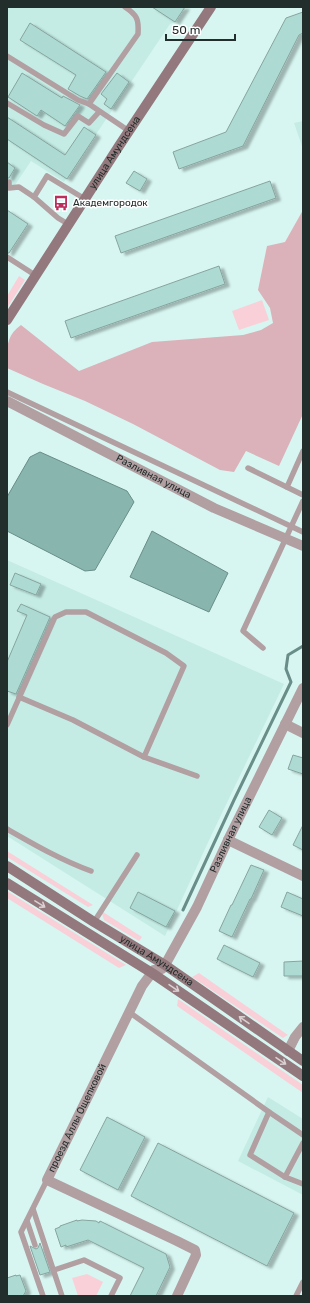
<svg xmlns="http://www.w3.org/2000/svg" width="310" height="1303" font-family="Rubik,sans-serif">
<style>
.built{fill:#c4ece5}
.green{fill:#f9d0d8}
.forest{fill:#dbb2b9}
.water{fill:#88b6af;stroke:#698d88}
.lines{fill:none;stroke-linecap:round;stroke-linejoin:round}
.stream{stroke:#698d88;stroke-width:3}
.building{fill:#addbd4;stroke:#87a49f;filter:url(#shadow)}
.lane{stroke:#b19fa2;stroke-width:5.5}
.street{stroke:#b19fa2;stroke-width:10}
.secondary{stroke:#93797d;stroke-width:10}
.oneway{stroke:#d9d0d2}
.labels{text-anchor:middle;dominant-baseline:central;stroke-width:3;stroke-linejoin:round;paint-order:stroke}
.street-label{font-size:10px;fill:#222e2c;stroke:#fff}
.poi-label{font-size:10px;fill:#222e2c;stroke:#fff;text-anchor:start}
</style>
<defs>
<filter id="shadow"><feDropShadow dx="4.5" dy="2.5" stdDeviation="1" flood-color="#0004"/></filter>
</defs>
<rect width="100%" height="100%" fill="#d7f6f1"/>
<g class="built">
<path d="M7,7H185L175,22L170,24L64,182L31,161L15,185L7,188Z"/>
<path d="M303,121V149L294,123Z"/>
<path d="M7,560L284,684L211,836L165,936L7,836Z"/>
<path d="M268,1097L303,1119V1195L238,1161Z"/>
</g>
<g class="green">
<path d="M19,276L25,280L7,308V296Z"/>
<path d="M262,300L269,320L239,330L232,311Z"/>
<path d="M7,851L93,905L88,907L7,857Z"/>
<path d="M7,891L126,965L119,968L7,898Z"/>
<path d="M103,912L142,937L139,941L104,920L102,914Z"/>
<path d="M199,973L288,1035L283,1038L192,977Z"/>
<path d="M178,999L303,1085V1093L177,1006Z"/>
<path d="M87,1274L103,1282L96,1296H78L72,1278Z"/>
</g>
<path class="forest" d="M303,210V414L279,466L246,451L234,472L220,470L133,424L85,401L43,384L7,368C7,350 5,336 21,325L79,371L152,342L243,335L261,330L273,323L270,308L258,290L267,246L285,242Z"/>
<g class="water">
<path d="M40,452L127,491L134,502L95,570L85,571L7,531V497L30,457Z"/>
<path d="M152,531L228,573L209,612L130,577Z"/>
</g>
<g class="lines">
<path class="stream" d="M183,910L234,800L291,682L286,669L288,655L303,646"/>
</g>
<g class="building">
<path d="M152,7H185L175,22Z"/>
<path d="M303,12V33L299,35L243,146L179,169L173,152L226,132L286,18Z"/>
<path d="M30,23L106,72L87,99L80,96L68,89L76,75L20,40Z"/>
<path d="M22,73L62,98L63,96L80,105L65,126L41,110L37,116L8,97Z"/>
<path d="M117,73L129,82L111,109L104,104L107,99L101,94Z"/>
<path d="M7,117L65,155L84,127L96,135L67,179L7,139Z"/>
<path d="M7,162L15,168L9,178H7Z"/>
<path d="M134,171L147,179L140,191L126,183Z"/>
<path d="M270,181L276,198L121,253L115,236Z"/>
<path d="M7,210L28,224L9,253H7Z"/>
<path d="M219,266L225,284L71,338L65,321Z"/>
<path d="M15,573L41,584L36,595L10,585Z"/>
<path d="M21,604L50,617L16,694L7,691V662L27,615L17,611Z"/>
<path d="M293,755L303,758V774L288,769Z"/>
<path d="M269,810L282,818L272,835L259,827Z"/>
<path d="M303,825V850L293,845Z"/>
<path d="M251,865L264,870L251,899H250L232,937L219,931L231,905H232Z"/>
<path d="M138,892L175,911L166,927L130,908Z"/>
<path d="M287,892L303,899V916L281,907Z"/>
<path d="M224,945L260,963L253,977L217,959Z"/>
<path d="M303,961V976H284V962Z"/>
<path d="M107,1117L145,1137L118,1190L80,1170Z"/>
<path d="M158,1143L294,1213L267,1266L131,1196Z"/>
<path d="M77,1220V1221L82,1220L96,1221L99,1223L100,1221L166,1254L170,1267L156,1296H130L144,1268L88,1240L66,1247V1245L61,1247L55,1229L60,1227V1226Z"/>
<path d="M40,1243L50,1272L40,1275L30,1246L36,1249L38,1248Z"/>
<path d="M16,1275V1276L20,1275L26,1291L23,1296H7V1278Z"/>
</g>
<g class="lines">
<g class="lane">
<path d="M7,56L78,100L89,104L129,131"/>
<path d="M7,103L44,125L64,134L78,116L89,123L99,112"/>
<path d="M89,104L138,34C139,19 137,15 125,7"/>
<path d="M9,182V188L19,187L34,197L58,218L68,224"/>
<path d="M34,197L47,176L85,199"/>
<path d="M7,257L35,275"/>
<path d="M7,392L303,532"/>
<path d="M248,468L303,495"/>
<path d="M287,487L303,451"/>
<path d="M263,648L243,631L303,501"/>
<path d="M19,697L73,720L144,757L197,776"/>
<path d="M7,725L55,617L66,612H86L166,653L184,666L144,757"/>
<path d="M7,829C35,845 61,860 91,871"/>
<path d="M94,922L137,855"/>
<path d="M129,1012L269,1112L303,1135"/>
<path d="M269,1112L250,1155L285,1177L303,1184"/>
<path d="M285,1177L303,1143"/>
<path d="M33,1209L62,1296"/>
<path d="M27,1221L35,1245"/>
<path d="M54,1270L84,1260L120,1278L111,1296"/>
<path d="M43,1296L21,1232L47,1180"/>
<path d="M296,1296L303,1282"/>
</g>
<g class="street">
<path id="s1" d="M7,401L214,508L303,546"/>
<path d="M285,724L303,733"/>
<path d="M228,840L303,876"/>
<path d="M288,1051L295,1037L303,1027"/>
<path id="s2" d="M177,1296L196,1255L195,1250L177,1241L47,1180L142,986L154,970L162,969L165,965L197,907L228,840L303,688"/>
</g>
<g class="secondary">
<path id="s3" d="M7,320L119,146L211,7"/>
<path id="s4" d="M7,866L94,922L165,965L303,1061"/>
<path d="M7,883L152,973L303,1076"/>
</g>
</g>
<defs><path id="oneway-shaft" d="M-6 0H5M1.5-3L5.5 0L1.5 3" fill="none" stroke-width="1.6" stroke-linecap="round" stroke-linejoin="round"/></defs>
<g class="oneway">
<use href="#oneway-shaft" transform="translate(40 904) rotate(32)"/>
<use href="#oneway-shaft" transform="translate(174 988) rotate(34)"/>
<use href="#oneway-shaft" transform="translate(244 1020) rotate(-145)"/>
<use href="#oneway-shaft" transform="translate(281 1061) rotate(34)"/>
</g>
<defs>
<g id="bus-bare" transform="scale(1.2)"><path d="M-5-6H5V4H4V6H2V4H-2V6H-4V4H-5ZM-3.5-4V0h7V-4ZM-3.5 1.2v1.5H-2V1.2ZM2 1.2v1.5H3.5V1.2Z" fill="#bb2d5d" stroke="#fff" stroke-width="2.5" paint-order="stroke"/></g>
</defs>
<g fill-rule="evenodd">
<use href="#bus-bare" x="61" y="203"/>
</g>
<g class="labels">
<g class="street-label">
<text stroke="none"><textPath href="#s3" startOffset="199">улица Амундсена</textPath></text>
<text stroke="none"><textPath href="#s1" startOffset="165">Разливная улица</textPath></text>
<text stroke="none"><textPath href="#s2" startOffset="609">Разливная улица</textPath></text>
<text stroke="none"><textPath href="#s4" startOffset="177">улица Амундсена</textPath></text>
<text stroke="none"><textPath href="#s2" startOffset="283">проезд Аллы Ощепковой</textPath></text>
</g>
<g class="poi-label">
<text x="73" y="203">Академгородок</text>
</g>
</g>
<rect width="310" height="1303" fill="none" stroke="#222e2c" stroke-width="16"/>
<path d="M166 34v6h69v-6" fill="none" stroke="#222e2c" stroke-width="2"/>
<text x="172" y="34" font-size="12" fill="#222e2c" stroke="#ffffff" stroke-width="3" paint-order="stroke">50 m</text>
</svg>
